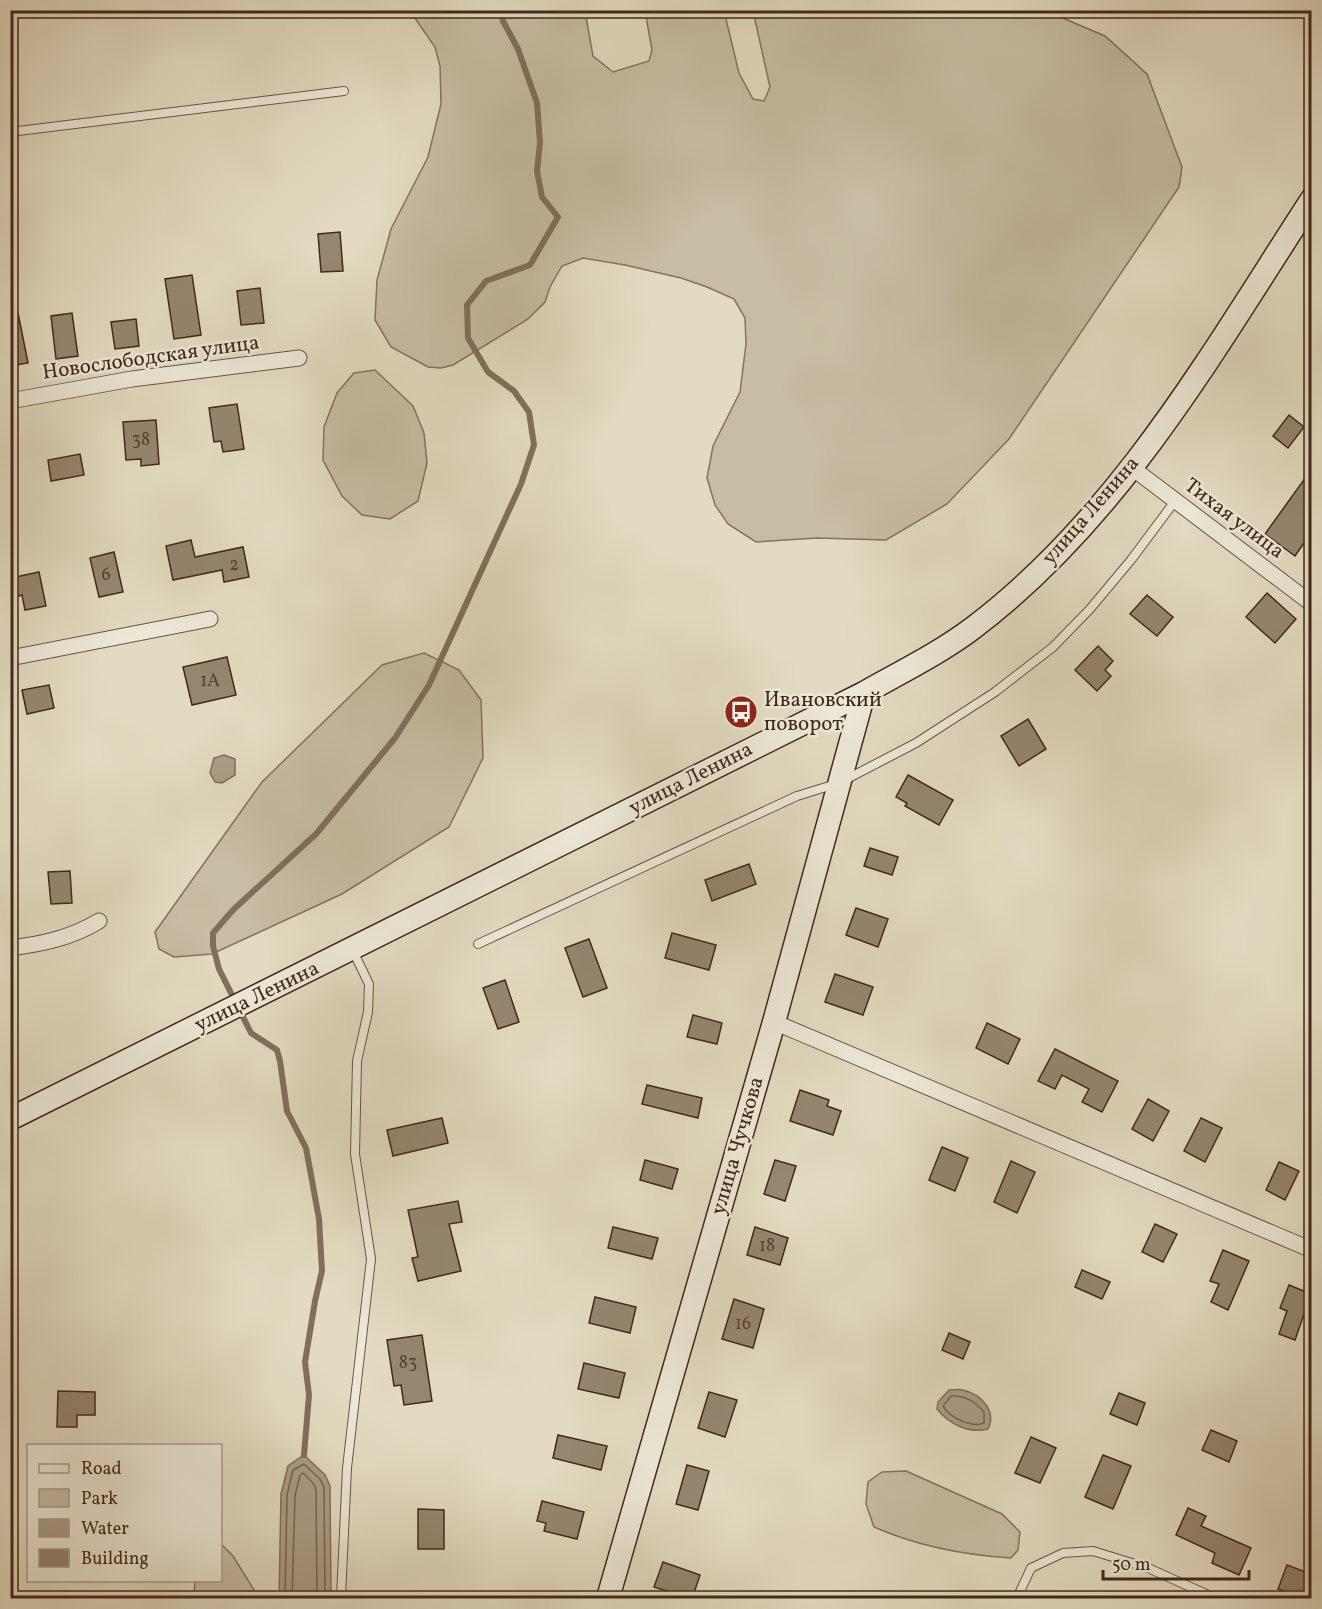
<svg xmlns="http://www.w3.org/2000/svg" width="1322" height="1609" font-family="Vollkorn,serif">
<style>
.green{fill:#c7bda4;stroke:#84735e;stroke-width:1.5}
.water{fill:#ab9e88;stroke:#816f5c;stroke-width:1.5}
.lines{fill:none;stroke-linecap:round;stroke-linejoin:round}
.shore{stroke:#766450;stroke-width:1.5}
.stream{stroke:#816f5c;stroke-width:6}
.building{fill:#958670;stroke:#412919;stroke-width:1.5}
.lane-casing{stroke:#695643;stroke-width:10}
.street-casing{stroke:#695643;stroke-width:17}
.secondary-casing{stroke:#412919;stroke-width:25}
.lane{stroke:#ece8d7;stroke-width:8}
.street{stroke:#ece8d7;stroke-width:15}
.secondary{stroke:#ece8d7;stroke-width:22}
.labels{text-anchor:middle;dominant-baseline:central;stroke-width:5;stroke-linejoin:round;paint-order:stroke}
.number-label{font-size:18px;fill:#56402f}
.street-label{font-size:21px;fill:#412919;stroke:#ece8d7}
.poi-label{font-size:21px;fill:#412919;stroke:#ece8d7;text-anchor:start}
</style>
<rect width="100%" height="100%" fill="#e2dbc1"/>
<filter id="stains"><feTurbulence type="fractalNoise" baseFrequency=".00333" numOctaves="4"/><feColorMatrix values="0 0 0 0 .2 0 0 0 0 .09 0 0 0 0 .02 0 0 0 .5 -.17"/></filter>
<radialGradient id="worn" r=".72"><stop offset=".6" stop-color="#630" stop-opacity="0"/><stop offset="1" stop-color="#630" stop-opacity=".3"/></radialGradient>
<g class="green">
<path d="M1035,11L1051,13L1105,36L1147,74L1182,167L1179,187L1009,439L947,504L886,540L817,538L756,542L728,524L715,505L707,478L713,446L740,392L746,344L745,318L734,299L707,287L681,278L625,265L583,258L562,266L550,287L545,302L528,319L453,365L441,368L428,367L391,347L375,320L377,280L391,229L428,157L441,104L440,66L435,47L410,11H585L593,56L613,72L649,61L652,50L645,11H724L739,73L753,99L764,101L770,87L753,11Z"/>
<path d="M375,370L413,406L424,433L427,463L418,501L390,519L362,515L342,496L323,460L324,427L337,393L354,373Z"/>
<path d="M424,653L459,670L481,700L483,758L449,827L342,894L212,954L174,957L159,949L155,932L262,782L382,665Z"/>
<path d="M906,1471L1002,1514L1020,1532L1018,1550L1011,1558C964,1555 917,1546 874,1527L866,1504L868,1482L882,1472Z"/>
<path d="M221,1544L233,1556L259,1598H194L195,1581L220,1580Z"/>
</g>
<g class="water">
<path d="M224,755L235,759V775L222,783L215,782L210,773L214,758Z"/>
<path d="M949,1390C953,1390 959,1389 963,1390C981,1394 997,1411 988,1429C969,1434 949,1424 937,1409L938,1402Z"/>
<path d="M304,1455L325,1475L330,1486L331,1598H279L281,1494L288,1466Z"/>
</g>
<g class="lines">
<g class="shore">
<path d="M951,1396C966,1395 975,1402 984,1412V1423C972,1428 950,1418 943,1406Z"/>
<path d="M285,1598L287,1495L293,1470L304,1464L320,1479L324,1487L325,1598"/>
<path d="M292,1598L295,1496L300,1475L303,1473L313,1483L316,1489L317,1598"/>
</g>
<path class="stream" d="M304,1455L309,1395L305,1362L315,1301L322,1271L319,1219L311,1175L306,1148L287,1111L280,1061L277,1050L251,1033L219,969L213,946V933L233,910L316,834L395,738L429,685L521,484L534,445L529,412L514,391L488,372L468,338L467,305L486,281L530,265L558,217L542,197L537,171L540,143L537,103L518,49L503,21L501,10"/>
</g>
<g class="building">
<path d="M340,232L343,271L321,272L318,234Z"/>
<path d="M192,275L201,335L174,339L165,279Z"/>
<path d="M260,288L264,323L241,325L237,291Z"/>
<path d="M10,313H18L28,363L10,366Z"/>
<path d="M72,313L78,356L56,359L51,316Z"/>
<path d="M136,319L139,346L115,349L111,322Z"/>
<path d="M237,404L244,449L223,452L221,441L214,442L209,408Z"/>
<path d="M1289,415L1304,427L1288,448L1273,436Z"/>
<path d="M156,420L159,464L141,466V459L126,460L123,422Z"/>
<path d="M80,454L84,475L51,481L48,460Z"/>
<path d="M1311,470V533L1295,556L1265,534Z"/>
<path d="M191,540L195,557L243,547L249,577L224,582L222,570L173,580L166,546Z"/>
<path d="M114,552L123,592L99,597L90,558Z"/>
<path d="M39,572L46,606L25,610L22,595L15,597L11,578Z"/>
<path d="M1267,593L1296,619L1275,643L1246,617Z"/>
<path d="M1147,595L1173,617L1157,636L1130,614Z"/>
<path d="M1098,646L1113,661L1105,670L1111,676L1097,691L1075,670Z"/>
<path d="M227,657L236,695L192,705L183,667Z"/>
<path d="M49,685L54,708L27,714L22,690Z"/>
<path d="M1028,719L1046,749L1019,766L1001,736Z"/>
<path d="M908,775L953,800L939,825L905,806L907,803L896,797Z"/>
<path d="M870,848L898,857L892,875L864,866Z"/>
<path d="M749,864L756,884L712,901L705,880Z"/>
<path d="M70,871L72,903L51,904L48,872Z"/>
<path d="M856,908L888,919L878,947L846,935Z"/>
<path d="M672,933L716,945L709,970L665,958Z"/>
<path d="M589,939L607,988L583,997L565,948Z"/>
<path d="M835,974L873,987L863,1015L825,1002Z"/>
<path d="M505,980L519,1022L498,1029L483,988Z"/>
<path d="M693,1015L722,1023L717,1044L687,1037Z"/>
<path d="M987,1023L1020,1039L1008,1064L976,1048Z"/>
<path d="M1055,1049L1118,1081L1102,1112L1082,1102L1089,1089L1062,1075L1055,1089L1038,1081Z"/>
<path d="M647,1085L702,1098L698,1118L642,1104Z"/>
<path d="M800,1090L829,1100L827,1106L841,1111L833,1135L790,1121Z"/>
<path d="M1148,1099L1169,1111L1153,1141L1132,1129Z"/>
<path d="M442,1118L448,1143L393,1156L387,1130Z"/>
<path d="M1201,1118L1222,1128L1205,1162L1184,1151Z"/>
<path d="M942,1147L968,1158L955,1191L929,1180Z"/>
<path d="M645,1160L678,1169L672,1189L640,1180Z"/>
<path d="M775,1160L796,1166L785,1201L764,1194Z"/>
<path d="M1011,1161L1035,1172L1017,1213L994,1202Z"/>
<path d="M1279,1162L1299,1171L1285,1200L1266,1190Z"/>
<path d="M458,1201L462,1222L449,1224L461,1271L418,1281L412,1258L418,1257L408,1210Z"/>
<path d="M1155,1224L1177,1234L1163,1262L1142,1252Z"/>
<path d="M613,1227L658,1238L652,1259L608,1248Z"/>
<path d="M755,1227L788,1238L780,1265L747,1255Z"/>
<path d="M1223,1250L1249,1261L1228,1310L1211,1302L1219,1284L1210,1281Z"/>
<path d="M1082,1270L1110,1282L1102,1299L1075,1287Z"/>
<path d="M1289,1285L1311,1294L1295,1340L1279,1334L1287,1311L1280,1308Z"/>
<path d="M595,1297L636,1307L630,1333L589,1323Z"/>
<path d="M734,1299L764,1309L753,1348L722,1339Z"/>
<path d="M949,1333L970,1342L963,1359L942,1350Z"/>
<path d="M422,1335L432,1401L404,1405L401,1385L394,1386L387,1340Z"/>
<path d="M584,1363L625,1373L619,1398L578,1389Z"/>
<path d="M58,1391L95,1392V1415H77V1427H57Z"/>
<path d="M709,1392L737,1400L725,1437L698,1428Z"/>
<path d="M1119,1393L1145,1403L1137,1425L1110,1414Z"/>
<path d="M1211,1430L1237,1441L1229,1462L1202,1450Z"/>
<path d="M558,1435L607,1446L601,1470L553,1458Z"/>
<path d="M1031,1437L1056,1448L1040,1483L1015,1473Z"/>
<path d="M1103,1455L1131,1466L1113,1509L1085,1497Z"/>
<path d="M687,1465L709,1471L698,1510L676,1504Z"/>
<path d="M542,1501L584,1512L577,1539L544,1531L546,1523L537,1521Z"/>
<path d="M1188,1508L1206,1516L1201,1526L1251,1548L1239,1575L1212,1563L1215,1553L1176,1535Z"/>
<path d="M418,1509L444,1510V1549H418Z"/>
<path d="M663,1562L700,1575L692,1599L654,1587Z"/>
<path d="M1287,1565L1311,1574V1599H1304L1278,1589Z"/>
</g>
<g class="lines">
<g class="lane-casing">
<g id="lane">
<path d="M10,132L344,91"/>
<path d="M478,944L797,796L839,783L916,743L995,692L1053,647L1090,609L1131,560L1175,501"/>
<path d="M341,1597L347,1468L371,1259L355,1154L357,1061L368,1012L369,984L353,951"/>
<path d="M1017,1598L1031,1568L1063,1553L1093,1551L1148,1568L1215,1598"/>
</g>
</g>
<g class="street-casing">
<g id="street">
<path d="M10,401L132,379L299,358"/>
<path d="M1131,467L1312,604"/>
<path d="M10,658L210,619"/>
<path d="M10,948C42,944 71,938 99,921"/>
<path d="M774,1022L1312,1250"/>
</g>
</g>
<g class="secondary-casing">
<g id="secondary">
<path d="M10,1119L864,693C901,672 940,653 973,628C1120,517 1213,351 1312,199"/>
<path d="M608,1598L774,1022L864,693"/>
</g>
</g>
<use href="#lane" class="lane"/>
<use href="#street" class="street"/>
<use href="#secondary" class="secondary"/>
</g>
<defs>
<g id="bus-disc" transform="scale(1.725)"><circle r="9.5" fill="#8f2418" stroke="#ece8d7"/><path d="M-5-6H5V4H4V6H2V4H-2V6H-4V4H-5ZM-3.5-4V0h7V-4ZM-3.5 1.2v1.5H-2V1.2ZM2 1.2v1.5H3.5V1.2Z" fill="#fff"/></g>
</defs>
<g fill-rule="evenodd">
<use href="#bus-disc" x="741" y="712"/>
</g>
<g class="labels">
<g class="number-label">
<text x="141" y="440">38</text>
<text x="234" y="565">2</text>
<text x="106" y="575">6</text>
<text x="210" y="681">1А</text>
<text x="767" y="1246">18</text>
<text x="743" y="1324">16</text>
<text x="408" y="1363">83</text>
</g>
<g class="street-label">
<text transform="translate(151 358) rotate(-8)">Новослободская улица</text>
<text transform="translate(1091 511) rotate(-49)">улица Ленина</text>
<text transform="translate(1234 519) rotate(37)">Тихая улица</text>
<text transform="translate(691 779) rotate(-27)">улица Ленина</text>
<text transform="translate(257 997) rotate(-26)">улица Ленина</text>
<text transform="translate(738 1146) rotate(-74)">улица Чучкова</text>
</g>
<g class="poi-label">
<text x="764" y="700">Ивановский<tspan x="764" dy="24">поворот</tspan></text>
</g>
</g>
<rect width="1322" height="1609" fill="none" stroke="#e2dbc1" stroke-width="36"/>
<rect x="12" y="12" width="1298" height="1585" fill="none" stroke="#412919" stroke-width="3"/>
<rect x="18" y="18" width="1286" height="1573" fill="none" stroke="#412919" stroke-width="1.5"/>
<rect x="27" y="1444" width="195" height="138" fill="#ece8d7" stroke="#a89c8b" stroke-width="1.5"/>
<rect x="39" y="1464" width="30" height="9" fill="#ece8d7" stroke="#a89c8b" stroke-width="1.5"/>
<text x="81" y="1474" font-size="18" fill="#412919">Road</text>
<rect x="39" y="1489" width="30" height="18" fill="#c7bda4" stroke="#a89c8b" stroke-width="1.5"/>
<text x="81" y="1504" font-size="18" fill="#412919">Park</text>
<rect x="39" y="1519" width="30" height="18" fill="#ab9e88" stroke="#a89c8b" stroke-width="1.5"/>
<text x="81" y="1534" font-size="18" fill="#412919">Water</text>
<rect x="39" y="1549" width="30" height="18" fill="#958670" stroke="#a89c8b" stroke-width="1.5"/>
<text x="81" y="1564" font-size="18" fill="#412919">Building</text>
<path d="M1103 1570v9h146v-9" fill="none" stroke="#412919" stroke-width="3"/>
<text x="1112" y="1570" font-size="18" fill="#412919" stroke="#ece8d7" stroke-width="4.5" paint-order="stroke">50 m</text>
<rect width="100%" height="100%" filter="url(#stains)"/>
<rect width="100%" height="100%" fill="url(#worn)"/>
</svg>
